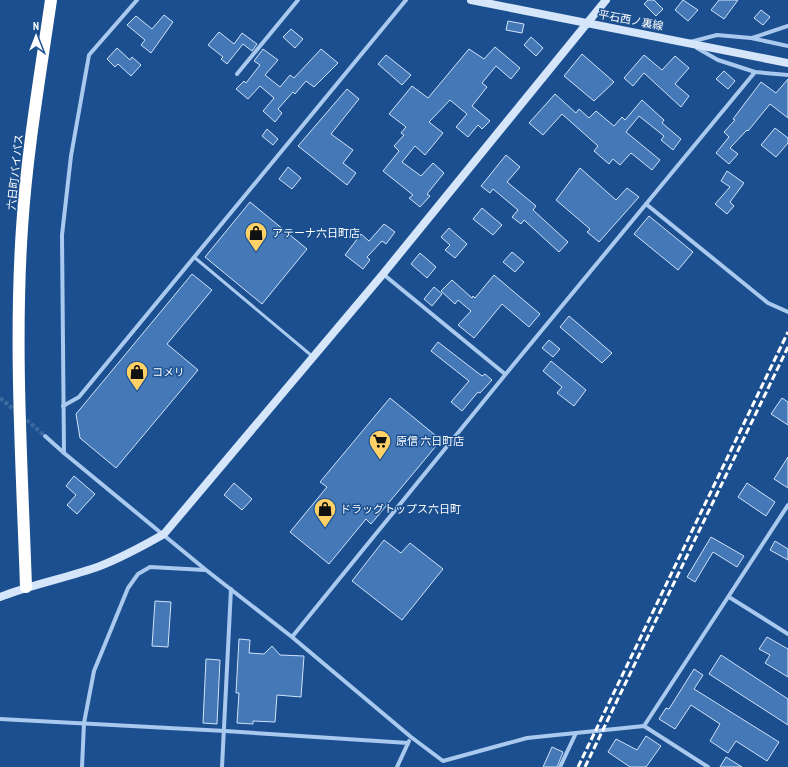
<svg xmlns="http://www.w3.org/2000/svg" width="788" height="767" font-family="'PT Sans Narrow','Noto Sans JP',sans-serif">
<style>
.building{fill:#4478b7;stroke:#cfe3fa}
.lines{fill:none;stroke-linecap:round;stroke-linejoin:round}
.street-tunnel{stroke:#3d69a0;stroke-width:4;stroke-dasharray:4 2;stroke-linecap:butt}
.lane{stroke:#a9c9ee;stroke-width:3}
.street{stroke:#a9c9ee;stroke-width:4}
.secondary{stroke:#d6e6fa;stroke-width:8}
.highway{stroke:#fff;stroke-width:12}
.rail{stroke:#fff;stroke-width:3;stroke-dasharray:7 3;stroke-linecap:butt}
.labels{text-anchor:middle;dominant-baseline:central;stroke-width:3;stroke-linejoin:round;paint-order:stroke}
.street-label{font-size:11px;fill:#fff;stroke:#1b4f8f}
.poi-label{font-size:11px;fill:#fff;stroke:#1b4f8f;text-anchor:start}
</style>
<rect width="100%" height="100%" fill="#1b4f8f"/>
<g class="building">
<path d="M648,0H654L663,9L656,16L644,4Z"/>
<path d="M683,0L698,10L688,21L675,10Z"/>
<path d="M719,0H738L724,19L711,10Z"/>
<path d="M761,10L770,17L763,25L754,18Z"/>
<path d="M164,15L173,22L151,53L141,45L145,40L127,25L136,16L152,29Z"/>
<path d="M508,21L524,24L522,33L506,30Z"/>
<path d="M291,29L303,39L295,48L283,37Z"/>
<path d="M219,32L234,44L242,33L257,44L252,51L243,44L227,64L221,59L223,57L208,45Z"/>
<path d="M531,37L543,48L536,56L524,45Z"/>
<path d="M495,47L520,68L511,79L496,66L482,83L487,87L472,106L490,121L482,129L478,125L468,137L456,127L467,114L450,100L429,122L443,133L425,155L415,146L402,162L421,176L433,163L444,173L427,194L430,196L420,207L409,198L413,195L383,171L399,151L394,146L404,135L401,133L406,127L389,114L412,86L428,98L469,49L484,59Z"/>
<path d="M117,48L130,60L132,57L141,65L131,76L118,64L115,67L107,59Z"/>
<path d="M263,49L278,60L265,75L280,87L290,75L294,78L321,49L338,63L314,87L306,81L295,94L293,92L278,109L282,113L275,122L263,111L274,98L260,86L248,99L236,89L244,81L246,83L260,65L254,61Z"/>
<path d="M582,54L614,82L594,101L564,76Z"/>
<path d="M386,55L411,75L402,85L378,64Z"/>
<path d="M644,55L662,70L675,56L689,68L675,84L689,96L681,107L644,73L633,86L624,78Z"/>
<path d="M724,71L735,81L728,89L716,79Z"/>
<path d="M788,79V118L770,104L748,131L747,130L730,148L738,154L729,164L716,153L729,137L724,132L735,120L733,119L761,82L776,93Z"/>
<path d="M347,89L359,99L331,134L353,150L343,163L356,173L347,185L298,146Z"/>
<path d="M555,94L576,113L579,109L589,118L596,111L614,126L622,117L625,120L642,100L664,120L662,123L681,139L673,150L661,140L664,136L639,116L626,132L660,160L652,170L631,153L620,165L613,159L609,164L594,151L598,146L562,114L543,135L529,123Z"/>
<path d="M775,128L788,138V143L776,157L761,145Z"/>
<path d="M267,129L278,139L273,145L262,136Z"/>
<path d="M506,155L520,167L507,182L536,206L533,210L568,242L559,252L524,220L521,224L512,217L518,210L493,189L490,193L481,186Z"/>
<path d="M288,167L301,178L292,189L279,179Z"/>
<path d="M580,168L616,200L627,188L639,197L599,242L587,232L590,229L556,200Z"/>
<path d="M727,171L744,183L730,202L734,206L727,214L715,204L730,187L721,181Z"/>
<path d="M250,202L307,249L262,304L205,257Z"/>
<path d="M482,208L502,225L493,235L473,219Z"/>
<path d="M649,216L693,252L678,270L634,234Z"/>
<path d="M384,224L395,232L386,244L382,241L367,257L370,260L363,269L345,255L361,234L369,241Z"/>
<path d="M449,228L467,244L455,258L445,250L450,245L441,237Z"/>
<path d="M512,252L524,262L515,272L503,262Z"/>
<path d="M420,253L436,267L427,278L411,264Z"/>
<path d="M192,274L212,290L167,344L198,370L116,468L80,438L76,414Z"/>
<path d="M494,275L540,314L529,327L502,304L474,338L458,325L471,311L458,300L455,304L441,291L452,280L472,298L473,296L475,298Z"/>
<path d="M434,287L442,294L432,306L424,299Z"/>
<path d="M569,316L612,353L602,363L560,327Z"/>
<path d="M549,340L560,349L553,357L542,348Z"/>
<path d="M438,342L482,376L485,374L492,380L480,393L478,392L462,411L451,402L469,381L431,351Z"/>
<path d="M551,361L586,390L574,406L557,393L562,387L543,371Z"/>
<path d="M390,398L441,440L371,524L366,519L329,564L290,532L327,487L320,482Z"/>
<path d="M782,398L788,402V425L771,414Z"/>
<path d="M788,457V488L774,479Z"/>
<path d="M74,476L95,494L77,514L67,505L76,495L66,486Z"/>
<path d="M234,483L252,499L242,510L224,495Z"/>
<path d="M747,483L775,502L766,516L738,497Z"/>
<path d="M711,537L744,556L737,567L713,552L695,582L687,577Z"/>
<path d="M384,540L401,553L410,543L443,569L402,620L352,581Z"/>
<path d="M775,541L788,549V560L770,550Z"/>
<path d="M155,601L171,602L168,647L152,646Z"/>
<path d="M767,637L788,649V677L765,663L770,655L759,649Z"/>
<path d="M239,639L250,640L249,653L264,654L272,646L280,655L304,656L301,697L277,695L275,722L253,721V724L237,723L239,693H236Z"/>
<path d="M721,655L788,699V725L709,674Z"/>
<path d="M206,659L220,660L217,724L203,723Z"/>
<path d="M694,669L703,675L694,689L779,742L767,761L736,741L728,753L710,741L720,724L691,705L675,729L659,719L666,708L669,709Z"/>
<path d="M646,736L661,746L646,767H630L608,752L616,739L637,750Z"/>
<path d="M552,747L563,752L557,767H543Z"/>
<path d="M726,757L742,767H720Z"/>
</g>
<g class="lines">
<g class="street-tunnel">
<path d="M0,398L17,412"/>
<path d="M22,416L45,436"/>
</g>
<path class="lane" d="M194,257L312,356"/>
<g class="street">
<path d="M752,38L788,26"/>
<path d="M690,42L717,35L751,38L788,46"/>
<path d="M697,48L718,60L755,72L788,75"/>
<path d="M237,74L298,0"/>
<path d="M646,204L768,303L788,312"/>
<path d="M383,274L505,374"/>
<path d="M63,406L79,397L406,0"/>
<path d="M45,436L64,453L206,570L292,637L411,737L443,761L527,738L644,726L708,767"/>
<path d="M64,453L62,235L71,156L89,55L137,0"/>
<path d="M729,597L788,634"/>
<path d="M292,637L514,364L755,72"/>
<path d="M0,719L225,731L408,743"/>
<path d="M644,726L788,505"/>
<path d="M82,767L84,723L94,671L128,588L138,574L150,567L205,570"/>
<path d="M222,767L231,589"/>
<path d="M397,767L409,741"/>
<path d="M560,767L576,733"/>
</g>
<g class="secondary">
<path d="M471,0L788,63"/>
<path d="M0,597C33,584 67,578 100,566C123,557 143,546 164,534L383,274L606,0"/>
</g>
<path class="highway" d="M26,587C22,468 14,347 22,228C27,151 40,76 51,0"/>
<g class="rail">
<path d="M578,767L788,332"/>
<path d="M585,767L788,347"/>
</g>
</g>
<defs>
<g id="shop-pin" transform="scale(1.15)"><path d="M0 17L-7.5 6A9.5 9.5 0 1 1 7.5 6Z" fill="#ffd166" stroke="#1b4f8f"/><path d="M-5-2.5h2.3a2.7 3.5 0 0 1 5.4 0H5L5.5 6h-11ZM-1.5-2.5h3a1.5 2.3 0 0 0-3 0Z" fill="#111"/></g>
<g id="supermarket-pin" transform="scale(1.15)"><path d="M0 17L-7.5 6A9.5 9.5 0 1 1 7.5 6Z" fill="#ffd166" stroke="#1b4f8f"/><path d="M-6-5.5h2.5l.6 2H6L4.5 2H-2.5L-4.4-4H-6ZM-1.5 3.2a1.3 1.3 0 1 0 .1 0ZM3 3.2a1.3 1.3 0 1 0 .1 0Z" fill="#111"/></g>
</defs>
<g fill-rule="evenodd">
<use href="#shop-pin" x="256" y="233"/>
<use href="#shop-pin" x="137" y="372"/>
<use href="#supermarket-pin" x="380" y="441"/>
<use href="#shop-pin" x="325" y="509"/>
</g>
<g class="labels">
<g class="street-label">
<text transform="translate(631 20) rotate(11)">平石西ノ裏線</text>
<text transform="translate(15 172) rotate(-84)">六日町バイパス</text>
</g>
<g class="poi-label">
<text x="272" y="233">アテーナ六日町店</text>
<text x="152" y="372">コメリ</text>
<text x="396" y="441">原信 六日町店</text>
<text x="340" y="509">ドラッグトップス六日町</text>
</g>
</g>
<g transform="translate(36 36)" stroke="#1b4f8f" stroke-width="3" paint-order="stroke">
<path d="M0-3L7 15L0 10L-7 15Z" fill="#ffffff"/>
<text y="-6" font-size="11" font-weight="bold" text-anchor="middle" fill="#ffffff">N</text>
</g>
</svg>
